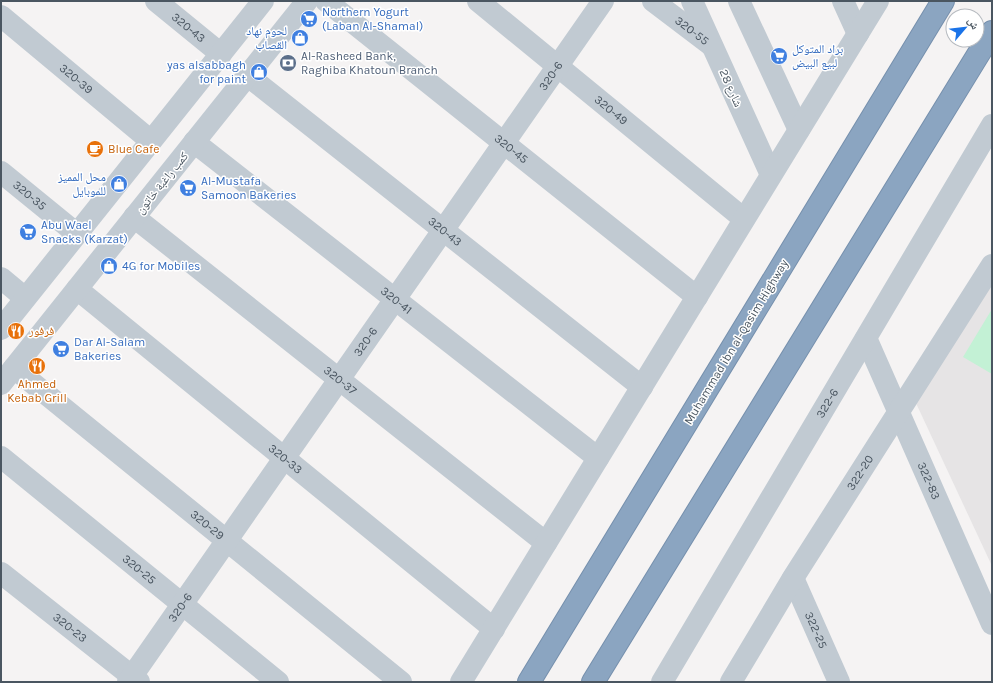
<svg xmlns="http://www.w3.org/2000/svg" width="993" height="683" font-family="Karla,'Noto Naskh Arabic',sans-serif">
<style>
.education{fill:#e6e4e5}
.green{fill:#c3f1d5}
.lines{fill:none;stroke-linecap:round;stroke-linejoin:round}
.highway-casing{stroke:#7690ad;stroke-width:24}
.minor{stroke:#c1cad2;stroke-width:22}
.highway{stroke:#8ba5c1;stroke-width:22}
.labels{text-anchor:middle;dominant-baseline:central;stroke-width:3;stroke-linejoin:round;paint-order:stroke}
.shop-label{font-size:12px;fill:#366cbe;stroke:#fff;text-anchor:start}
.street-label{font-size:12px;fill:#4a5661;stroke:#fff}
.service-label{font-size:12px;fill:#4e5e75;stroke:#fff;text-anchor:start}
.food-label{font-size:12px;fill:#c56008;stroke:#fff;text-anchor:start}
</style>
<rect width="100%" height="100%" fill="#f5f3f3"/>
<path class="education" d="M992,279V566L915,401Z"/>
<path class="green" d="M992,309V374L963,357Z"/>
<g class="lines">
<g class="highway-casing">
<g id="highway">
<path d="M529,682L943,1"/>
<path d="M593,682L992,32"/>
</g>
</g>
<g class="minor">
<path id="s1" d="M156,1L221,54"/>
<path id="s2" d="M326,1L697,297"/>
<path id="s3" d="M478,1L744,219"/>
<path id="s4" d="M653,1L711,45"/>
<path d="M692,1L771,175"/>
<path d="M739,1L799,130"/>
<path d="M843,1L858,34"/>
<path id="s5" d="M1,16L151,141"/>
<path id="s6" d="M248,76L642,387"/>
<path id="s7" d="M194,142L598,458"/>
<path id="s8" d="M1,172L77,234"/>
<path id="s9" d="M134,217L546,543"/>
<path d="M1,278L25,298"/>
<path id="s10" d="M77,289L494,629"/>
<path d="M1,329L263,1"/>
<path id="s11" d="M866,338L992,624"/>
<path id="s12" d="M14,368L401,682"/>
<path d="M1,384L307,1"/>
<path id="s13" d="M1,457L278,682"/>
<path id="s14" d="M1,573L139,682"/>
<path id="s15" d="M793,578L839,682"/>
<path id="s16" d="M128,682L603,1"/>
<path d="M461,682L878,1"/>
<path id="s17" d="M662,682L992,125"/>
<path id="s18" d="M731,682L793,578L992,265"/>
</g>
<use href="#highway" class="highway"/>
</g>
<defs>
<g id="supermarket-disc" transform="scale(0.9)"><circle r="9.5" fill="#3f7fe0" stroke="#fff"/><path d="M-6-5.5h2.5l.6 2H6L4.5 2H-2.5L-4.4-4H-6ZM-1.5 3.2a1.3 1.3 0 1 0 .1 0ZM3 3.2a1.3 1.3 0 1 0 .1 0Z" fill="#fff"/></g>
<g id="shop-disc" transform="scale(0.9)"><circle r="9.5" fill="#3f7fe0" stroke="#fff"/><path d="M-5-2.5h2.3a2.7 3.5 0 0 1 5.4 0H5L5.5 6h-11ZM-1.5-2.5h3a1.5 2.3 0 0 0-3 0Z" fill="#fff"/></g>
<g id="bank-disc" transform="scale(0.9)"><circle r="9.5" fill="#5c6f8a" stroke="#fff"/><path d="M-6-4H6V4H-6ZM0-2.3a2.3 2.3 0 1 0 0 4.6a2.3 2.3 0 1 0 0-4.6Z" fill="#fff"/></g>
<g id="cafe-disc" transform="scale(0.9)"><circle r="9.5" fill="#e8710a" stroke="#fff"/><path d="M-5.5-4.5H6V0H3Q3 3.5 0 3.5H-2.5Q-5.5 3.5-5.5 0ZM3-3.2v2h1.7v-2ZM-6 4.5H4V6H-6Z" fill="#fff"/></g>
<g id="restaurant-disc" transform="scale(0.9)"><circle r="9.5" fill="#e8710a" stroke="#fff"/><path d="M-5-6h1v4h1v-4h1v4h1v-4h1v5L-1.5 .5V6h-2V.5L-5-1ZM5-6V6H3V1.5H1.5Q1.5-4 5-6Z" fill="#fff"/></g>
</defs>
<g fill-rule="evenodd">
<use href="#supermarket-disc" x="309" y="19"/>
<use href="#shop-disc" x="300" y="38"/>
<use href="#supermarket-disc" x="779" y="56"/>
<use href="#bank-disc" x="288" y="63"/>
<use href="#shop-disc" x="259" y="72"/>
<use href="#cafe-disc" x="95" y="149"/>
<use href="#shop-disc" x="119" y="184"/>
<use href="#supermarket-disc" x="188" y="188"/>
<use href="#supermarket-disc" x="28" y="232"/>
<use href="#shop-disc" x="109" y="266"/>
<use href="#restaurant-disc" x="16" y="331"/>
<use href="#supermarket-disc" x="61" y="349"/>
<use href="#restaurant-disc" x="37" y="366"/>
</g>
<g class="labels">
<g class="shop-label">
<text x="322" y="12">Northern Yogurt<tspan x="322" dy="14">(Laban Al-Shamal)</tspan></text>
<text x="287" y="31" text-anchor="end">لحوم نهاد<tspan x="287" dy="14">القصاب</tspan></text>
<text x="792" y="49">براد المتوكل<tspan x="792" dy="14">لبيع البيض</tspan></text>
<text x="246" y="65" text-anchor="end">yas alsabbagh<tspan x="246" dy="14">for paint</tspan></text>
<text x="106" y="177" text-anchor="end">محل المميز<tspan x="106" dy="14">للموبايل</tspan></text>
<text x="201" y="181">Al-Mustafa<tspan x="201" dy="14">Samoon Bakeries</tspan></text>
<text x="41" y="225">Abu Wael<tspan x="41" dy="14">Snacks (Karzat)</tspan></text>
<text x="122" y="266">4G for Mobiles</text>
<text x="74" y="342">Dar Al-Salam<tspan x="74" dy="14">Bakeries</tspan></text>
</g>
<g class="street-label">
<text stroke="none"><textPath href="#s1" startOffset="42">320-43</textPath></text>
<text stroke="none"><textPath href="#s4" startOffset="49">320-55</textPath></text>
<text stroke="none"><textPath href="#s16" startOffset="739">320-6</textPath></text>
<text stroke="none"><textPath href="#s5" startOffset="98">320-39</textPath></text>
<text transform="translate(731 88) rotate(66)">شارع 28</text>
<text stroke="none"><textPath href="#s3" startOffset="172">320-49</textPath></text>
<text stroke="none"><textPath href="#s2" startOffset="237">320-45</textPath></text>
<text transform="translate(162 183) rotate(-51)">كمب راغبة خاتون</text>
<text stroke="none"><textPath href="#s8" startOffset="37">320-35</textPath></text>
<text stroke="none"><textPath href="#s6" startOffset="251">320-43</textPath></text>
<text stroke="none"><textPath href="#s7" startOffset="257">320-41</textPath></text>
<text stroke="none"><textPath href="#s16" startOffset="415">320-6</textPath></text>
<text transform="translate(736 342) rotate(-59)">Muhammad ibn al-Qasim Highway</text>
<text stroke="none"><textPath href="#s9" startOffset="263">320-37</textPath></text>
<text stroke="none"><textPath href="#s17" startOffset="324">322-6</textPath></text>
<text stroke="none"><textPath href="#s10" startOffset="269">320-33</textPath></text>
<text stroke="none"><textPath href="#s18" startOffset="246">322-20</textPath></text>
<text stroke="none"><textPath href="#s11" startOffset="156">322-83</textPath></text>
<text stroke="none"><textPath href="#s12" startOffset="249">320-29</textPath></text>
<text stroke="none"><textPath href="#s13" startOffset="178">320-25</textPath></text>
<text stroke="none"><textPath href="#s16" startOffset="91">320-6</textPath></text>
<text stroke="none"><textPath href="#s14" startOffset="88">320-23</textPath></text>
<text stroke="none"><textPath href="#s15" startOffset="57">322-25</textPath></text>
</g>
<g class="service-label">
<text x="301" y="56">Al-Rasheed Bank,<tspan x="301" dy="14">Raghiba Khatoun Branch</tspan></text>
</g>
<g class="food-label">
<text x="108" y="149">Blue Cafe</text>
<text x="29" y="331">فرفور</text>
<text x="37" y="384" text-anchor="middle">Ahmed<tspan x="37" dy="14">Kebab Grill</tspan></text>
</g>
</g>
<rect width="993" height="683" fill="none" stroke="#4a5661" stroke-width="4"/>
<g transform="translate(965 28) rotate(62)"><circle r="19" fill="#ffffff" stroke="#b7bbc0"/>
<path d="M0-3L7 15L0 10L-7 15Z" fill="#1a73e8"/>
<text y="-6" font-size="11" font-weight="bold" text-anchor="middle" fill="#4a5661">ش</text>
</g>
</svg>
